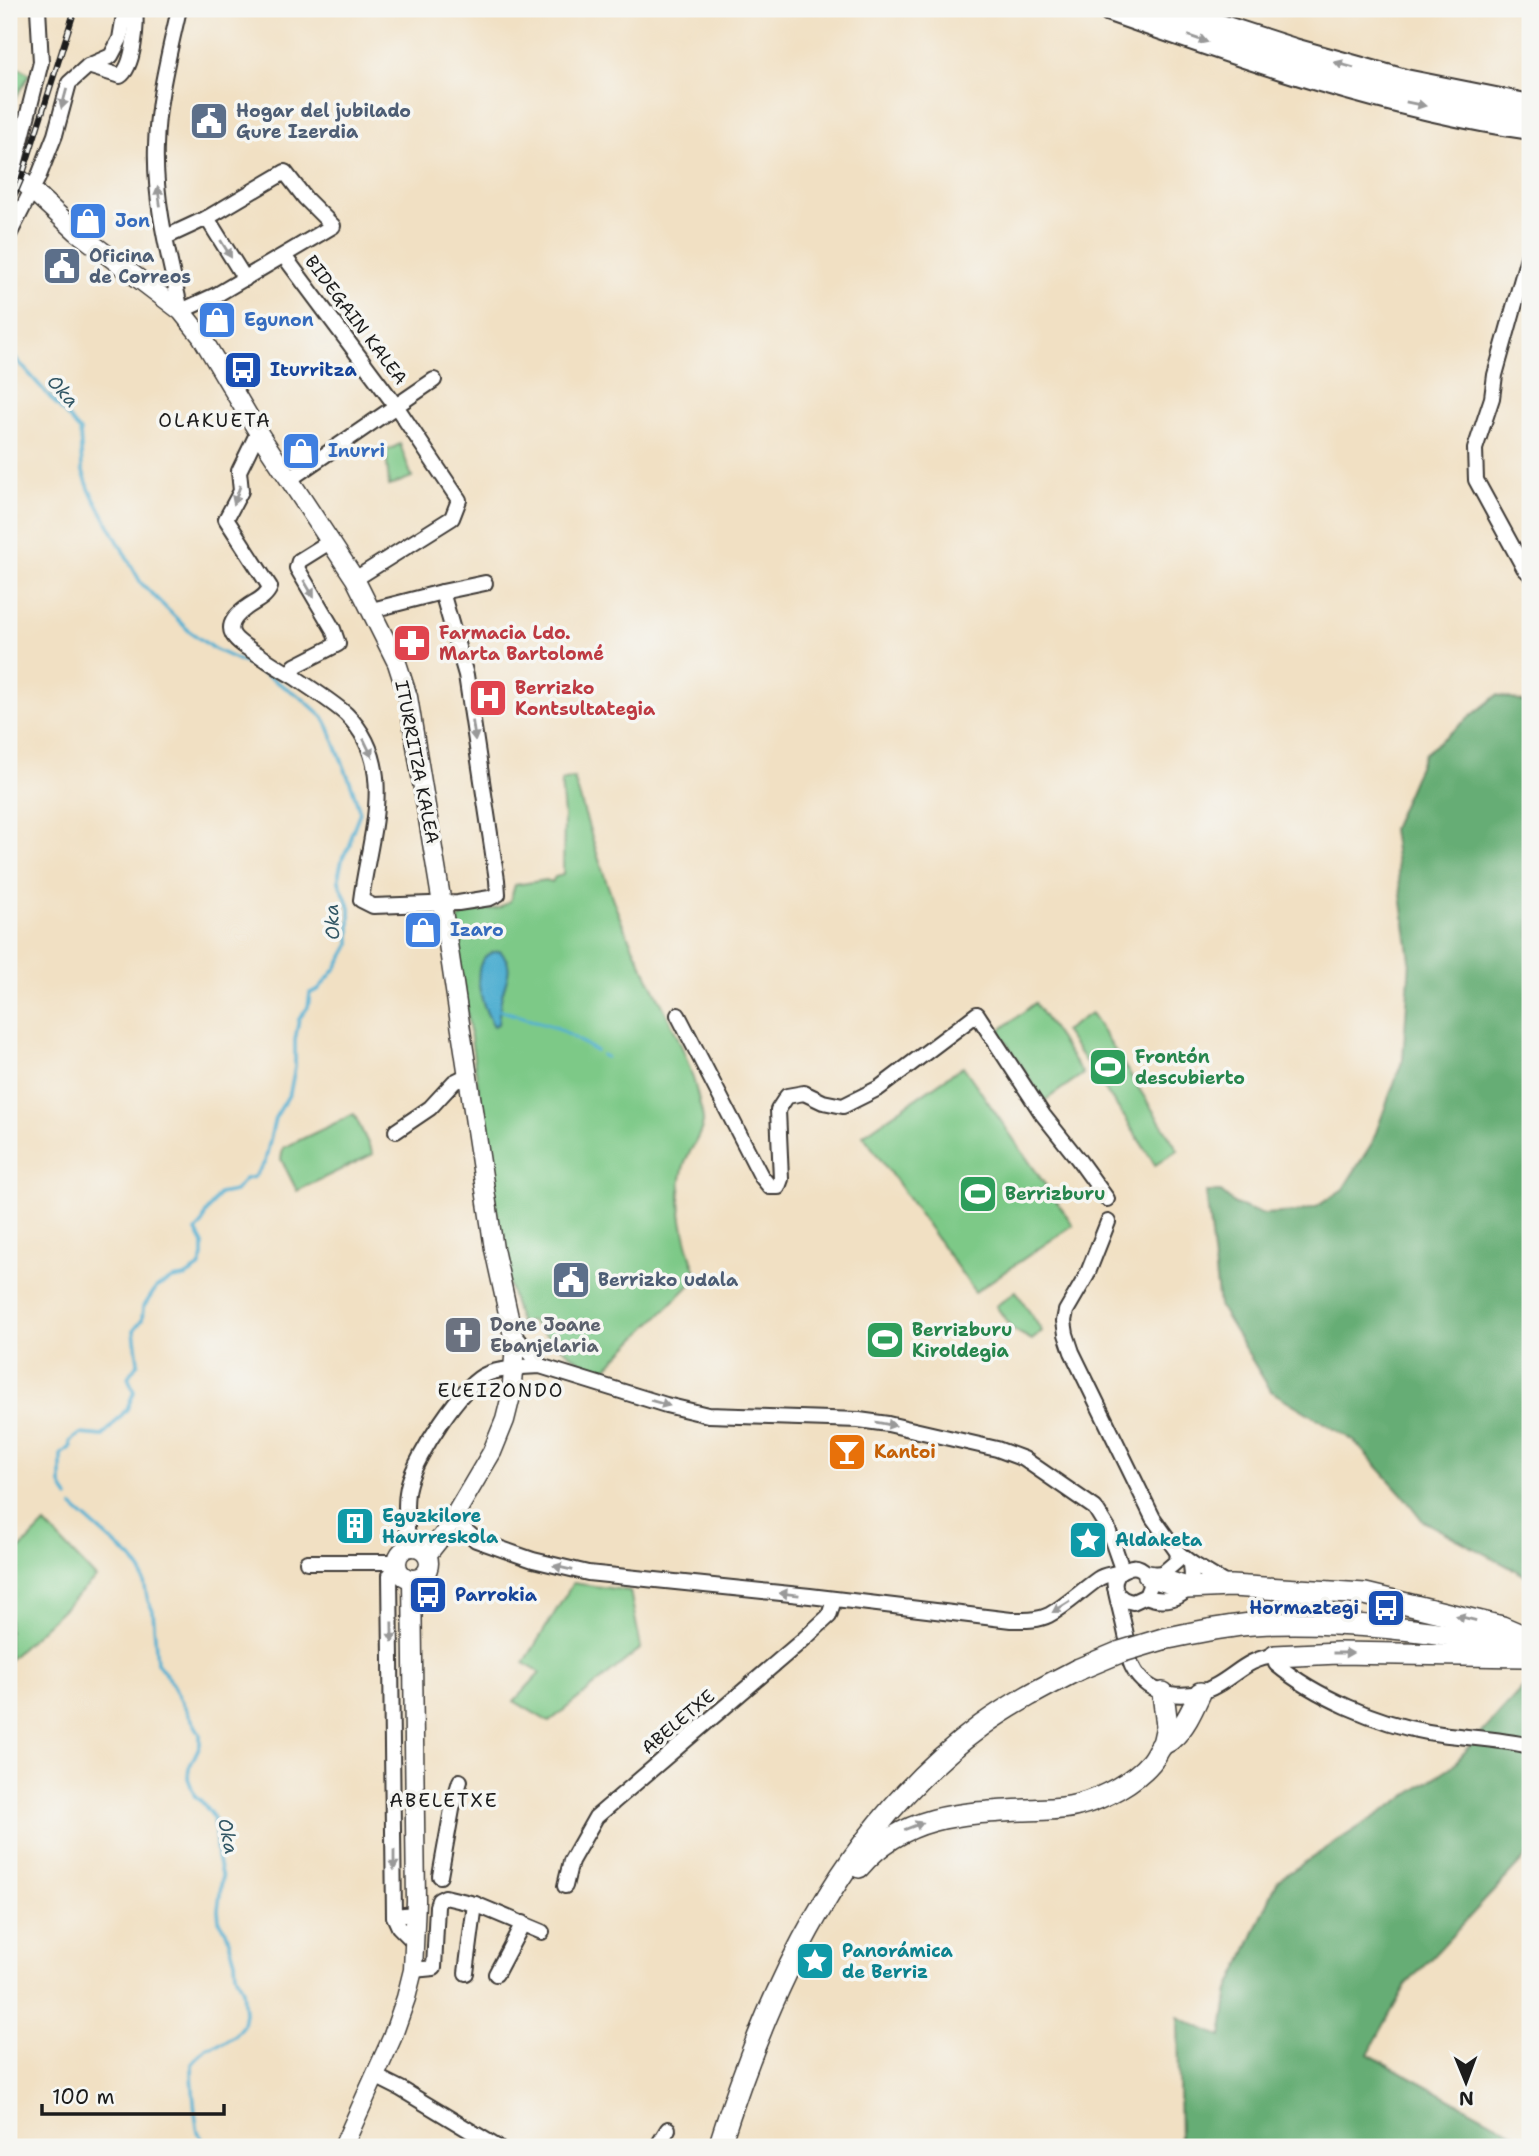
<svg xmlns="http://www.w3.org/2000/svg" width="1539" height="2156" font-family="'Shantell Sans',sans-serif">
<style>
.green{fill:#7dc987;stroke:#4c7252;stroke-width:2}
.forest{fill:#66ad74;stroke:#416448;stroke-width:2}
.water{fill:#53b0d2;stroke:#386677;stroke-width:2}
.lines{fill:none;stroke-linecap:round;stroke-linejoin:round}
.stream{stroke:#53b0d2;stroke-width:3.5}
.minor-casing{stroke:#3c3935;stroke-width:18}
.tertiary-casing{stroke:#3c3935;stroke-width:21}
.primary-casing{stroke:#3c3935;stroke-width:24}
.motorway-casing{stroke:#3c3935;stroke-width:28}
.minor{stroke:#fff;stroke-width:14}
.tertiary{stroke:#fff;stroke-width:18}
.primary{stroke:#fff;stroke-width:21}
.motorway{stroke:#fff;stroke-width:24}
.rail-casing{stroke:#1c1c1c;stroke-width:6}
.rail{stroke:#f6f6f2;stroke-width:3.5;stroke-dasharray:10;stroke-linecap:butt}
.primary-bridge-casing{stroke:#3c3935;stroke-width:24;stroke-linecap:butt}
.primary-bridge{stroke:#fff;stroke-width:21}
.oneway{fill:#999}
.labels{text-anchor:middle;dominant-baseline:central;stroke-width:7;stroke-linejoin:round;paint-order:stroke}
.service-label{font-size:18px;font-weight:bold;fill:#4e5e75;stroke:#f6f6f2;text-anchor:start}
.shop-label{font-size:18px;font-weight:bold;fill:#366cbe;stroke:#f6f6f2;text-anchor:start}
.street-label{font-size:18px;fill:#1c1c1c;stroke:#f6f6f2}
.transit-label{font-size:18px;font-weight:bold;fill:#164399;stroke:#f6f6f2;text-anchor:start}
.health-label{font-size:18px;font-weight:bold;fill:#be3a42;stroke:#f6f6f2;text-anchor:start}
.leisure-label{font-size:18px;font-weight:bold;fill:#27864d;stroke:#f6f6f2;text-anchor:start}
.worship-label{font-size:18px;font-weight:bold;fill:#5b616d;stroke:#f6f6f2;text-anchor:start}
.food-label{font-size:18px;font-weight:bold;fill:#c56008;stroke:#f6f6f2;text-anchor:start}
.culture-label{font-size:18px;font-weight:bold;fill:#0d838f;stroke:#f6f6f2;text-anchor:start}
.water-label{font-size:19px;font-style:italic;fill:#325765;stroke:#f6f6f2}
.neighbourhood-label{font-size:19px;letter-spacing:2px;fill:#1c1c1c;stroke:#f6f6f2}
</style>
<rect width="100%" height="100%" fill="#f6f6f2"/>
<filter id="ink" filterUnits="userSpaceOnUse"><feTurbulence type="fractalNoise" baseFrequency=".0143" numOctaves="2"/><feDisplacementMap in="SourceGraphic" scale="14" xChannelSelector="R" yChannelSelector="G"/><feConvolveMatrix kernelMatrix="1 2 1 2 8 2 1 2 1" color-interpolation-filters="sRGB"/></filter>
<filter id="wash" filterUnits="userSpaceOnUse"><feTurbulence type="fractalNoise" baseFrequency=".00686" numOctaves="4" result="noise"/><feDisplacementMap in="SourceGraphic" scale="28" xChannelSelector="R" yChannelSelector="G"/><feGaussianBlur stdDeviation="1.57" result="paint"/><feColorMatrix in="noise" values="0 0 0 0 0 0 0 0 0 0 0 0 0 0 0 0 0 1.4 0 .05"/><feComposite in="paint" operator="in"/></filter>
<g filter="url(#wash)">
<rect width="100%" height="100%" fill="#f1e0c3"/>
<g class="green">
<path d="M9,62L30,74L12,103L9,101Z"/>
<path d="M400,444L412,477L389,486L386,451Z"/>
<path d="M574,778C589,827 603,878 623,925C648,983 684,1035 698,1097C699,1104 704,1116 703,1123C701,1136 690,1149 685,1162C673,1198 685,1243 698,1277L599,1375L555,1343L531,1321L520,1324L506,1275L454,924L466,913L499,908L510,901L515,885L546,880L552,882L555,877L563,875L564,817L561,781Z"/>
<path d="M1035,1003L1083,1074L1044,1101L999,1031Z"/>
<path d="M1091,1013L1178,1150L1155,1165L1125,1118L1064,1031Z"/>
<path d="M963,1066L1073,1225L975,1292L863,1135Z"/>
<path d="M354,1114L373,1154L297,1191L281,1159L283,1148Z"/>
<path d="M1016,1291L1042,1331L1032,1340L1012,1329L996,1306Z"/>
<path d="M45,1524L96,1578L9,1660V1560Z"/>
<path d="M573,1583L630,1591L641,1648L549,1722L514,1701L540,1673L524,1663Z"/>
</g>
<g class="forest">
<path d="M1497,695L1530,704V1578L1423,1521L1401,1493L1354,1441L1271,1391L1219,1306L1206,1192H1221L1235,1204L1262,1214L1298,1212L1316,1207L1343,1189L1372,1143L1403,1059L1410,960L1392,829L1424,754Z"/>
<path d="M1530,1680V1852L1406,1985L1368,2054L1530,2142V2147H1180L1178,2017L1222,2037L1229,1990L1278,1880L1452,1766Z"/>
</g>
<path class="water" d="M500,951C515,966 507,977 502,995C500,1004 499,1015 498,1024L494,1026C481,1007 464,953 500,951Z"/>
<g class="lines">
<g class="stream">
<path d="M9,351L80,431L82,469L90,491L141,583L189,631L214,649L253,667L302,698L323,717L328,726L351,784L360,812L351,835L350,846L343,856L339,873V882L350,908V944L337,967L318,990L310,993L308,1007L299,1019L295,1040V1067L290,1093L275,1118L265,1162L254,1177L245,1179L235,1191L219,1194L205,1215L202,1225L196,1231L203,1244V1257L199,1268L185,1277L172,1279L156,1288L143,1308L142,1320L134,1330C135,1341 137,1351 138,1363L128,1377L134,1392L127,1409L103,1436L80,1434L70,1442L71,1447L61,1454V1485L68,1498"/>
<path d="M500,1010L557,1028L596,1051"/>
<path d="M602,1055L606,1057"/>
<path d="M73,1507L132,1559L142,1573L148,1601L153,1611L157,1663L168,1677L200,1734V1745L189,1768L188,1778L195,1797L202,1802L214,1818L217,1857L222,1878L218,1910L219,1920L226,1931L235,1961L236,1974L243,1990L245,2013L243,2025L234,2036L223,2043L206,2048L192,2064C192,2086 194,2106 197,2127C197,2135 205,2139 206,2147"/>
</g>
</g>
</g>
<g filter="url(#ink)">
<g class="lines">
<g class="minor-casing">
<g id="minor">
<path d="M88,66L120,76C134,67 137,24 135,9"/>
<path d="M13,173L41,62L38,9"/>
<path d="M207,218L245,279"/>
<path d="M9,235L38,178L55,135L69,83L88,66L111,56L120,39L125,9"/>
<path d="M166,237L207,218L285,172L305,198L333,226L218,294L181,311C169,257 154,202 156,146C157,100 169,54 179,9"/>
<path d="M1530,250L1495,375L1492,398L1475,449L1476,480L1524,568L1530,574"/>
<path d="M284,256L396,406L290,479"/>
<path d="M258,432L239,471L241,491L226,519L270,587C266,598 255,601 246,608C216,630 237,642 259,655C270,662 281,670 293,676"/>
<path d="M331,541L299,561L297,568L333,629L338,644L295,666L293,676C310,688 330,700 346,714C399,766 369,836 361,900L373,906L458,903L490,898L498,894L497,880L466,675L442,592L372,610"/>
<path d="M355,579L452,518L459,500L396,406L434,380"/>
<path d="M442,592L485,583"/>
<path d="M678,1015L761,1176L770,1187H778L781,1179L778,1110L787,1096L804,1093L823,1102L843,1106L879,1088L977,1014L1043,1115L1078,1159L1107,1199"/>
<path d="M396,1131L430,1108L454,1082L468,1075"/>
<path d="M1108,1222L1087,1275L1066,1311L1064,1321L1066,1334L1072,1352L1153,1518L1178,1553L1191,1563C1191,1568 1193,1576 1191,1581C1185,1600 1161,1603 1146,1596"/>
<path d="M513,1333L540,1366"/>
<path d="M514,1371L521,1367L540,1366L666,1405L708,1415L859,1420L888,1424L997,1449L1024,1459L1095,1508L1108,1529L1122,1569"/>
<path d="M454,1516L465,1530L476,1540L533,1560L588,1573L810,1596L1011,1620C1024,1620 1037,1621 1049,1615C1067,1605 1081,1591 1098,1579C1105,1574 1112,1575 1119,1572C1130,1566 1137,1563 1147,1574L1150,1586L1146,1596L1133,1602C1117,1600 1110,1587 1118,1573"/>
<path d="M408,1548C408,1527 403,1504 409,1483C416,1457 462,1383 487,1374C495,1370 505,1370 514,1368"/>
<path d="M307,1562H397"/>
<path d="M1191,1563L1226,1584"/>
<path d="M398,1567L390,1575L394,1916L415,1914"/>
<path d="M1150,1574L1163,1573L1177,1561L1178,1553"/>
<path d="M1116,1592C1119,1606 1123,1620 1126,1635C1129,1645 1127,1656 1132,1666C1147,1699 1190,1701 1217,1685C1238,1673 1249,1658 1275,1656L1276,1664C1314,1696 1379,1724 1428,1732C1462,1738 1496,1738 1530,1746"/>
<path d="M440,1876L453,1804L460,1781"/>
<path d="M565,1886L571,1861L596,1817L804,1639L829,1616L834,1600"/>
<path d="M394,1916L399,1927L415,1943"/>
<path d="M413,1970L434,1968L437,1906L439,1900L445,1897L475,1904L542,1932"/>
<path d="M466,1973L475,1904"/>
<path d="M496,1974L523,1923"/>
<path d="M375,2076L401,2089L497,2147"/>
<path d="M657,2147L668,2129"/>
</g>
</g>
<g class="tertiary-casing">
<g id="tertiary">
<path d="M9,169L77,232L181,311L201,336L258,432L355,579L397,663L408,697L442,904L494,1249L515,1345L511,1396L505,1420L492,1452L443,1535L427,1555"/>
<circle cx="413" cy="1563" r="16"/>
<path d="M343,2147L392,2038L406,1998L413,1970L416,1901L412,1579"/>
</g>
</g>
<g class="primary-casing">
<g id="primary">
<path d="M1149,1576L1187,1588L1231,1586L1365,1594L1502,1627L1530,1639"/>
<path d="M1163,1639C1193,1633 1223,1626 1253,1624C1345,1619 1434,1632 1525,1645"/>
<path d="M1275,1656L1338,1653L1524,1656"/>
<path d="M1163,1693L1167,1726L1163,1744"/>
<path d="M859,1867C903,1815 961,1813 1025,1810C1042,1809 1061,1810 1078,1805C1104,1798 1134,1782 1151,1762C1156,1756 1158,1749 1163,1744C1166,1742 1170,1741 1172,1738C1185,1727 1193,1708 1200,1693"/>
<path d="M719,2147C769,1988 842,1828 981,1726C1011,1704 1044,1687 1077,1670"/>
</g>
</g>
<g class="motorway-casing">
<g id="motorway">
<path d="M1110,9C1247,57 1386,106 1530,127"/>
<path d="M1164,9L1294,51L1405,82L1530,107"/>
</g>
</g>
<use href="#minor" class="minor"/>
<use href="#tertiary" class="tertiary"/>
<use href="#primary" class="primary"/>
<use href="#motorway" class="motorway"/>
<g class="rail-casing">
<path id="rail" d="M9,208L21,180L75,9"/>
</g>
<use href="#rail" class="rail"/>
<g class="primary-bridge-casing">
<path id="primary-bridge" d="M1077,1670L1120,1652L1163,1639"/>
</g>
<use href="#primary-bridge" class="primary-bridge"/>
</g>
<defs><path id="oneway-solid" d="M-6-.8H1V-3.2L6.5 0L1 3.2V.8H-6Z" transform="scale(1.75)"/></defs>
<g class="oneway">
<use href="#oneway-solid" transform="translate(1198 39) rotate(19)"/>
<use href="#oneway-solid" transform="translate(1344 65) rotate(-164)"/>
<use href="#oneway-solid" transform="translate(64 99) rotate(105)"/>
<use href="#oneway-solid" transform="translate(1416 104) rotate(12)"/>
<use href="#oneway-solid" transform="translate(159 196) rotate(-98)"/>
<use href="#oneway-solid" transform="translate(226 249) rotate(58)"/>
<use href="#oneway-solid" transform="translate(237 495) rotate(109)"/>
<use href="#oneway-solid" transform="translate(309 589) rotate(59)"/>
<use href="#oneway-solid" transform="translate(474 731) rotate(82)"/>
<use href="#oneway-solid" transform="translate(368 748) rotate(64)"/>
<use href="#oneway-solid" transform="translate(660 1403) rotate(16)"/>
<use href="#oneway-solid" transform="translate(886 1424) rotate(10)"/>
<use href="#oneway-solid" transform="translate(563 1568) rotate(-167)"/>
<use href="#oneway-solid" transform="translate(789 1594) rotate(-174)"/>
<use href="#oneway-solid" transform="translate(1061 1607) rotate(148)"/>
<use href="#oneway-solid" transform="translate(1466 1618) rotate(-166)"/>
<use href="#oneway-solid" transform="translate(392 1632) rotate(89)"/>
<use href="#oneway-solid" transform="translate(1343 1653)"/>
<use href="#oneway-solid" transform="translate(914 1826) rotate(-21)"/>
<use href="#oneway-solid" transform="translate(394 1860) rotate(90)"/>
</g>
</g>
<defs>
<g id="civic-square" transform="scale(2.0125)"><rect x="-9" y="-9" width="18" height="18" rx="4" fill="#5c6f8a" stroke="#f6f6f2"/><path d="M-.6-6.5H3V-4.5H.6V-3L4-1V1h2V6H-6V1h2V-1L-.6-3ZM-1.2 2.5V6h2.4V2.5Z" fill="#fff"/></g>
<g id="shop-square" transform="scale(2.0125)"><rect x="-9" y="-9" width="18" height="18" rx="4" fill="#3f7fe0" stroke="#f6f6f2"/><path d="M-5-2.5h2.3a2.7 3.5 0 0 1 5.4 0H5L5.5 6h-11ZM-1.5-2.5h3a1.5 2.3 0 0 0-3 0Z" fill="#fff"/></g>
<g id="bus-square" transform="scale(2.0125)"><rect x="-9" y="-9" width="18" height="18" rx="4" fill="#1a4fb4" stroke="#f6f6f2"/><path d="M-5-6H5V4H4V6H2V4H-2V6H-4V4H-5ZM-3.5-4V0h7V-4ZM-3.5 1.2v1.5H-2V1.2ZM2 1.2v1.5H3.5V1.2Z" fill="#fff"/></g>
<g id="pharmacy-square" transform="scale(2.0125)"><rect x="-9" y="-9" width="18" height="18" rx="4" fill="#e0444e" stroke="#f6f6f2"/><path d="M-2-6h4v4h4v4h-4v4h-4v-4h-4v-4h4Z" fill="#fff"/></g>
<g id="hospital-square" transform="scale(2.0125)"><rect x="-9" y="-9" width="18" height="18" rx="4" fill="#e0444e" stroke="#f6f6f2"/><path d="M-5-5h3v3.5h4V-5h3V5h-3V1.5h-4V5h-3Z" fill="#fff"/></g>
<g id="stadium-square" transform="scale(2.0125)"><rect x="-9" y="-9" width="18" height="18" rx="4" fill="#2e9e5b" stroke="#f6f6f2"/><path d="M0-5a6.5 5 0 1 0 0 10a6.5 5 0 1 0 0-10ZM-3.5-1.8h7v3.6h-7Z" fill="#fff"/></g>
<g id="church-square" transform="scale(2.0125)"><rect x="-9" y="-9" width="18" height="18" rx="4" fill="#6b7280" stroke="#f6f6f2"/><path d="M-1.2-6h2.4v3.5h3.3v2.4h-3.3V6h-2.4V-.1h-3.3v-2.4h3.3Z" fill="#fff"/></g>
<g id="bar-square" transform="scale(2.0125)"><rect x="-9" y="-9" width="18" height="18" rx="4" fill="#e8710a" stroke="#f6f6f2"/><path d="M-6-5H6L.8 .8V4.5H3.5V6h-7V4.5H-.8V.8Z" fill="#fff"/></g>
<g id="building-square" transform="scale(2.0125)"><rect x="-9" y="-9" width="18" height="18" rx="4" fill="#0f9aa8" stroke="#f6f6f2"/><path d="M-4-6H4V6H1V3H-1V6H-4ZM-2.5-4.3h1.7v1.8h-1.7ZM.8-4.3h1.7v1.8H.8ZM-2.5-1h1.7V.8h-1.7ZM.8-1h1.7V.8H.8Z" fill="#fff"/></g>
<g id="sight-square" transform="scale(2.0125)"><rect x="-9" y="-9" width="18" height="18" rx="4" fill="#0f9aa8" stroke="#f6f6f2"/><path d="M0-6L1.8-2.2L6-1.7L2.9 1.2L3.7 5.4L0 3.3L-3.7 5.4L-2.9 1.2L-6-1.7L-1.8-2.2Z" fill="#fff"/></g>
</defs>
<g fill-rule="evenodd">
<use href="#civic-square" x="209" y="121"/>
<use href="#shop-square" x="88" y="221"/>
<use href="#civic-square" x="62" y="266"/>
<use href="#shop-square" x="217" y="320"/>
<use href="#bus-square" x="243" y="370"/>
<use href="#shop-square" x="301" y="451"/>
<use href="#pharmacy-square" x="412" y="643"/>
<use href="#hospital-square" x="488" y="698"/>
<use href="#shop-square" x="423" y="930"/>
<use href="#stadium-square" x="1108" y="1067"/>
<use href="#stadium-square" x="978" y="1194"/>
<use href="#civic-square" x="571" y="1280"/>
<use href="#church-square" x="463" y="1335"/>
<use href="#stadium-square" x="885" y="1340"/>
<use href="#bar-square" x="847" y="1452"/>
<use href="#building-square" x="355" y="1526"/>
<use href="#sight-square" x="1088" y="1540"/>
<use href="#bus-square" x="428" y="1595"/>
<use href="#bus-square" x="1386" y="1608"/>
<use href="#sight-square" x="815" y="1961"/>
</g>
<g class="labels">
<g class="service-label">
<text x="236" y="111">Hogar del jubilado<tspan x="236" dy="21">Gure Izerdia</tspan></text>
<text x="89" y="256">Oficina<tspan x="89" dy="21">de Correos</tspan></text>
<text x="598" y="1280">Berrizko udala</text>
</g>
<g class="shop-label">
<text x="115" y="221">Jon</text>
<text x="244" y="320">Egunon</text>
<text x="328" y="451">Inurri</text>
<text x="450" y="930">Izaro</text>
</g>
<g class="street-label">
<text transform="translate(356 320) rotate(53)">BIDEGAIN KALEA</text>
<text transform="translate(417 762) rotate(79)">ITURRITZA KALEA</text>
<text transform="translate(678 1722) rotate(-40)">ABELETXE</text>
</g>
<g class="transit-label">
<text x="270" y="370">Iturritza</text>
<text x="455" y="1595">Parrokia</text>
<text x="1359" y="1608" text-anchor="end">Hormaztegi</text>
</g>
<g class="health-label">
<text x="439" y="633">Farmacia Ldo.<tspan x="439" dy="21">Marta Bartolomé</tspan></text>
<text x="515" y="688">Berrizko<tspan x="515" dy="21">Kontsultategia</tspan></text>
</g>
<g class="leisure-label">
<text x="1135" y="1057">Frontón<tspan x="1135" dy="21">descubierto</tspan></text>
<text x="1005" y="1194">Berrizburu</text>
<text x="912" y="1330">Berrizburu<tspan x="912" dy="21">Kiroldegia</tspan></text>
</g>
<g class="worship-label">
<text x="490" y="1325">Done Joane<tspan x="490" dy="21">Ebanjelaria</tspan></text>
</g>
<g class="food-label">
<text x="874" y="1452">Kantoi</text>
</g>
<g class="culture-label">
<text x="382" y="1516">Eguzkilore<tspan x="382" dy="21">Haurreskola</tspan></text>
<text x="1115" y="1540">Aldaketa</text>
<text x="842" y="1951">Panorámica<tspan x="842" dy="21">de Berriz</tspan></text>
</g>
<g class="water-label">
<text transform="translate(63 391) rotate(48)">Oka</text>
<text transform="translate(332 922) rotate(-92)">Oka</text>
<text transform="translate(228 1836) rotate(78)">Oka</text>
</g>
<g class="neighbourhood-label">
<text x="215" y="420">OLAKUETA</text>
<text x="501" y="1390">ELEIZONDO</text>
<text x="444" y="1800">ABELETXE</text>
</g>
</g>
<rect width="1539" height="2156" fill="none" stroke="#f6f6f2" stroke-width="35"/>
<g transform="translate(1466 2082) rotate(179)" stroke="#f6f6f2" stroke-width="5" paint-order="stroke">
<path d="M0-5L12 26L0 18L-12 26Z" fill="#1c1c1c"/>
<text y="-10" font-size="19" font-weight="bold" text-anchor="middle" fill="#1c1c1c">N</text>
</g>
<path d="M42 2104v10h182v-10" fill="none" stroke="#1c1c1c" stroke-width="3.5"/>
<text x="52" y="2104" font-size="21" fill="#1c1c1c" stroke="#f6f6f2" stroke-width="5" paint-order="stroke">100 m</text>
</svg>
